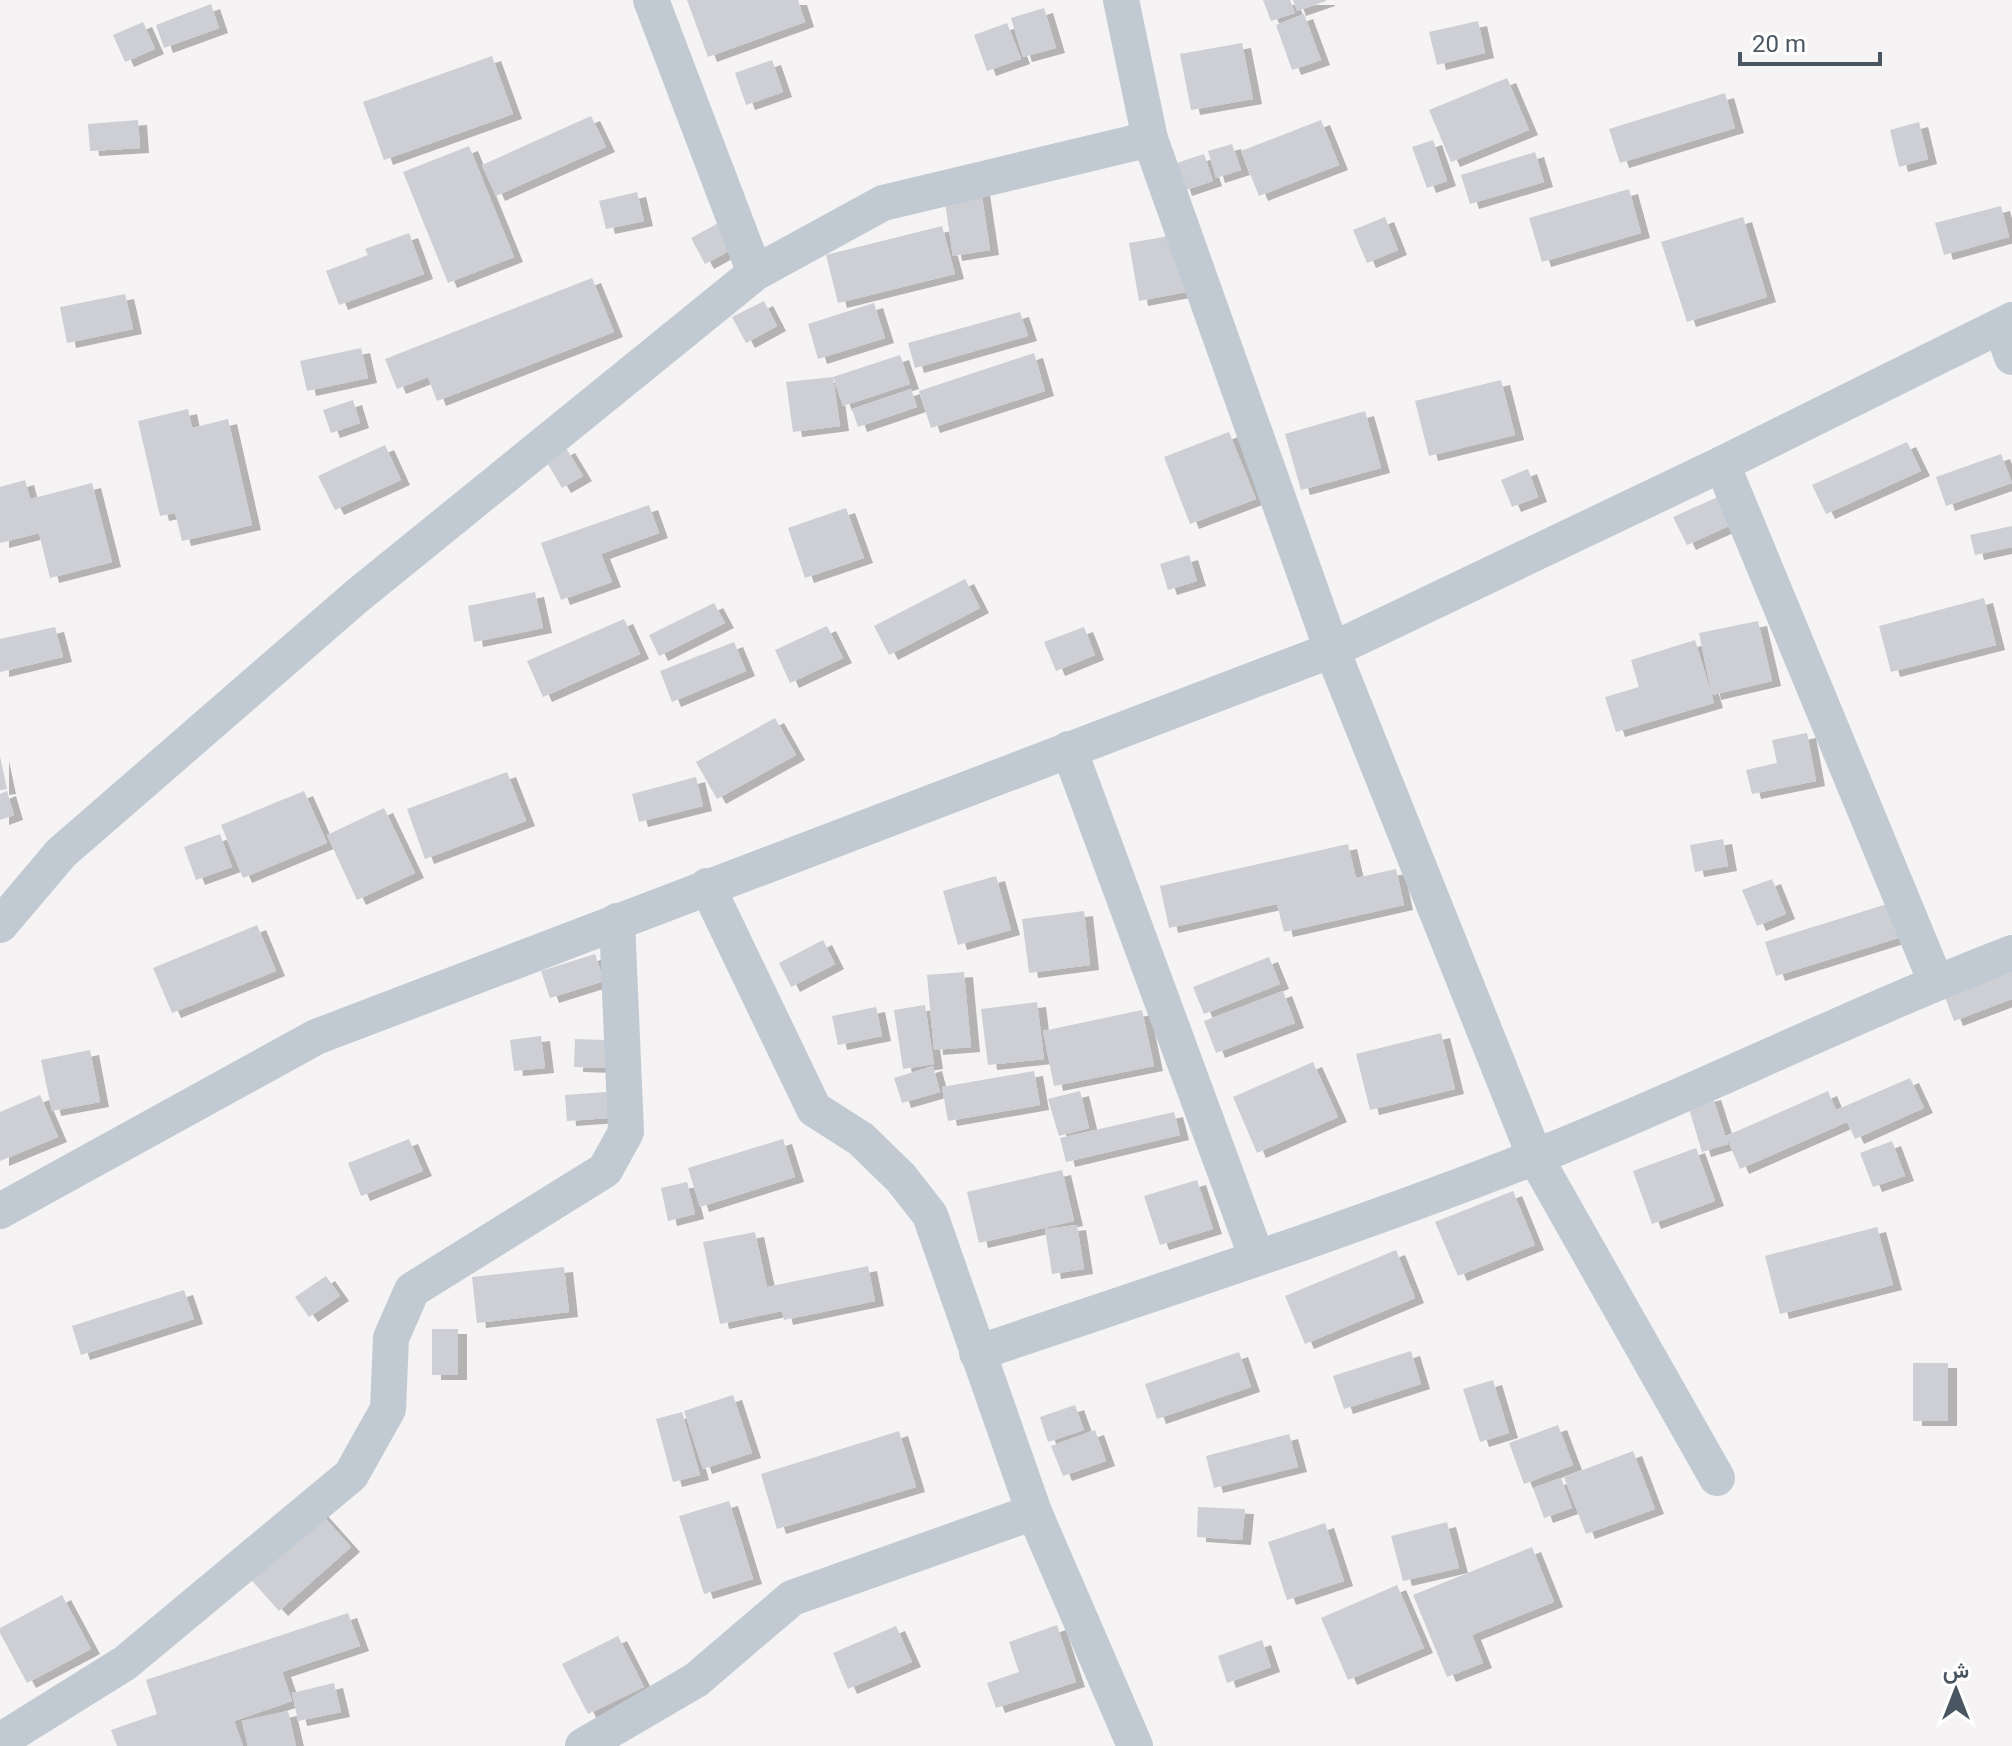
<svg xmlns="http://www.w3.org/2000/svg" width="2012" height="1746" font-family="Roboto,Vazirmatn,sans-serif">
<style>
.building{fill:#cdcfd5;filter:url(#shadow)}
.lines{fill:none;stroke-linecap:round;stroke-linejoin:round}
.minor{stroke:#c1cad2;stroke-width:36}
</style>
<defs>
<filter id="shadow"><feDropShadow dx="9" dy="5" stdDeviation="0" flood-color="#0004"/></filter>
</defs>
<rect width="100%" height="100%" fill="#f5f3f3"/>
<g class="building">
<path d="M687,0H798L805,22L708,57Z"/>
<path d="M1263,0H1290L1295,13L1271,21Z"/>
<path d="M1293,0H1326V1L1297,11Z"/>
<path d="M211,4L219,28L164,48L156,25Z"/>
<path d="M1044,8L1056,48L1023,57L1011,18Z"/>
<path d="M1304,14L1321,60L1292,70L1276,25Z"/>
<path d="M1478,21L1485,53L1437,65L1429,32Z"/>
<path d="M143,22L155,49L125,62L113,35Z"/>
<path d="M1007,23L1021,59L987,71L974,35Z"/>
<path d="M1242,43L1253,99L1191,110L1180,54Z"/>
<path d="M492,56L513,114L384,160L363,102Z"/>
<path d="M772,60L783,92L746,105L735,73Z"/>
<path d="M1507,78L1529,130L1451,162L1429,110Z"/>
<path d="M1725,93L1735,128L1620,163L1609,129Z"/>
<path d="M591,116L606,147L496,196L482,165Z"/>
<path d="M138,120L140,148L90,151L88,124Z"/>
<path d="M1321,120L1339,165L1259,196L1241,151Z"/>
<path d="M1919,122L1928,159L1899,167L1890,130Z"/>
<path d="M1433,140L1447,181L1427,188L1412,147Z"/>
<path d="M1232,144L1241,170L1216,178L1208,151Z"/>
<path d="M469,146L514,257L448,283L403,172Z"/>
<path d="M1535,152L1544,182L1470,204L1461,175Z"/>
<path d="M1204,154L1213,181L1183,191L1174,164Z"/>
<path d="M1629,189L1641,233L1542,262L1529,218Z"/>
<path d="M981,190L990,250L953,256L944,196Z"/>
<path d="M637,192L644,221L606,229L599,201Z"/>
<path d="M2001,206L2009,237L1944,255L1935,223Z"/>
<path d="M1385,217L1398,250L1367,263L1353,230Z"/>
<path d="M1743,217L1767,297L1687,322L1661,242Z"/>
<path d="M722,221L736,247L705,264L691,238Z"/>
<path d="M942,226L955,274L838,303L826,255Z"/>
<path d="M409,233L424,274L339,305L326,271L368,255L365,249Z"/>
<path d="M1175,235L1186,292L1139,301L1129,243Z"/>
<path d="M592,278L614,332L437,401L428,377L397,389L385,359Z"/>
<path d="M125,294L133,329L67,343L60,307Z"/>
<path d="M764,301L777,326L746,343L732,317Z"/>
<path d="M874,303L885,338L818,359L808,324Z"/>
<path d="M1020,312L1028,336L915,368L908,343Z"/>
<path d="M361,348L368,378L307,391L300,361Z"/>
<path d="M1034,353L1045,391L931,428L919,391Z"/>
<path d="M900,355L910,384L843,406L833,377L840,426L793,432L786,382L833,377Z"/>
<path d="M1501,380L1515,435L1429,456L1415,401Z"/>
<path d="M911,389L917,407L858,427L852,409Z"/>
<path d="M353,400L360,423L331,433L323,410Z"/>
<path d="M188,409L192,428L228,419L252,525L182,541L175,513L160,516L138,421Z"/>
<path d="M1365,411L1381,468L1301,490L1285,434Z"/>
<path d="M1229,432L1256,499L1190,524L1164,457Z"/>
<path d="M1907,442L1921,471L1826,514L1812,485Z"/>
<path d="M385,445L401,480L335,510L318,476Z"/>
<path d="M566,448L583,476L562,488L545,459Z"/>
<path d="M2001,454L2012,483L1946,506L1936,477Z"/>
<path d="M1528,469L1538,497L1512,507L1501,480Z"/>
<path d="M25,480L30,499L92,483L112,562L50,578L39,533L0,543V487Z"/>
<path d="M1720,496L1733,524L1687,545L1673,517Z"/>
<path d="M649,505L659,533L601,554L612,582L561,600L541,543Z"/>
<path d="M846,508L864,558L805,578L788,528Z"/>
<path d="M2012,526V547L1975,555L1970,535Z"/>
<path d="M1189,555L1197,581L1168,590L1160,564Z"/>
<path d="M965,579L980,608L889,655L874,626Z"/>
<path d="M535,592L543,628L474,642L468,606Z"/>
<path d="M1984,598L1996,645L1891,672L1879,626Z"/>
<path d="M714,603L725,623L659,656L649,635Z"/>
<path d="M624,619L640,654L543,697L527,661Z"/>
<path d="M1758,621L1772,681L1712,695L1699,633Z"/>
<path d="M827,626L843,658L790,683L775,650Z"/>
<path d="M55,627L63,657L0,672V639Z"/>
<path d="M1084,627L1095,655L1056,671L1044,642Z"/>
<path d="M1695,640L1714,703L1616,732L1605,697L1639,687L1631,660Z"/>
<path d="M734,642L746,671L672,702L660,671Z"/>
<path d="M775,718L796,755L717,799L696,762Z"/>
<path d="M1807,733L1816,781L1752,794L1746,770L1777,763L1772,740Z"/>
<path d="M0,756L7,789L0,790Z"/>
<path d="M507,772L526,821L425,859L407,809Z"/>
<path d="M696,777L703,806L639,822L632,794Z"/>
<path d="M7,791L14,815L0,820V794Z"/>
<path d="M304,791L327,843L243,878L221,825Z"/>
<path d="M384,808L415,873L357,900L327,835Z"/>
<path d="M220,834L232,867L196,880L184,847Z"/>
<path d="M1723,839L1728,866L1695,872L1690,845Z"/>
<path d="M1348,844L1356,878L1396,869L1404,905L1284,932L1277,904L1169,928L1160,886Z"/>
<path d="M996,876L1011,930L958,945L943,891Z"/>
<path d="M1772,879L1786,914L1757,926L1742,890Z"/>
<path d="M1900,900L1911,934L1776,976L1765,942Z"/>
<path d="M1084,911L1090,965L1029,973L1022,919Z"/>
<path d="M257,925L276,971L172,1013L153,968Z"/>
<path d="M823,940L835,964L791,987L779,963Z"/>
<path d="M595,954L604,981L550,998L541,971Z"/>
<path d="M1269,957L1280,984L1204,1014L1193,987Z"/>
<path d="M964,972L971,1047L934,1050L927,975Z"/>
<path d="M2012,972V999L1954,1021L1945,997Z"/>
<path d="M1283,991L1295,1023L1216,1053L1204,1021Z"/>
<path d="M1037,1002L1044,1059L988,1065L981,1009Z"/>
<path d="M925,1005L934,1064L903,1069L894,1010Z"/>
<path d="M876,1007L882,1036L838,1045L832,1016Z"/>
<path d="M1142,1010L1154,1066L1054,1086L1043,1031Z"/>
<path d="M1441,1033L1455,1089L1370,1110L1356,1054Z"/>
<path d="M541,1036L545,1068L514,1071L510,1040Z"/>
<path d="M575,1039L606,1040L605,1068L574,1067Z"/>
<path d="M90,1050L100,1102L52,1111L41,1060Z"/>
<path d="M1313,1062L1338,1117L1257,1153L1233,1097Z"/>
<path d="M933,1066L940,1092L902,1103L894,1078Z"/>
<path d="M1034,1071L1040,1105L948,1121L942,1087Z"/>
<path d="M1910,1078L1924,1108L1855,1139L1847,1122L1740,1169L1726,1136L1828,1091L1836,1110Z"/>
<path d="M1080,1091L1089,1128L1059,1136L1048,1099Z"/>
<path d="M606,1092L609,1118L567,1121L565,1095Z"/>
<path d="M40,1095L58,1137L0,1161V1112Z"/>
<path d="M1712,1095L1728,1144L1702,1152L1687,1102Z"/>
<path d="M1174,1112L1180,1135L1066,1162L1060,1138Z"/>
<path d="M409,1139L423,1171L361,1196L348,1163Z"/>
<path d="M783,1139L795,1177L700,1207L688,1168Z"/>
<path d="M1892,1141L1905,1176L1873,1187L1860,1153Z"/>
<path d="M1696,1148L1715,1201L1652,1224L1633,1171Z"/>
<path d="M1062,1170L1074,1221L979,1243L967,1192Z"/>
<path d="M1197,1180L1213,1229L1160,1245L1144,1196Z"/>
<path d="M687,1182L695,1214L668,1221L661,1188Z"/>
<path d="M1513,1191L1535,1245L1458,1276L1435,1222Z"/>
<path d="M1077,1225L1084,1269L1052,1274L1045,1229Z"/>
<path d="M1877,1227L1893,1285L1780,1314L1765,1256Z"/>
<path d="M755,1232L767,1287L868,1266L875,1301L784,1320L782,1311L720,1324L703,1242Z"/>
<path d="M1396,1250L1415,1298L1305,1344L1285,1296Z"/>
<path d="M564,1267L569,1312L477,1323L472,1277Z"/>
<path d="M326,1276L340,1296L309,1317L295,1297Z"/>
<path d="M184,1290L194,1319L81,1355L72,1326Z"/>
<rect x="432" y="1329" width="26" height="46"/>
<path d="M1411,1351L1421,1384L1344,1409L1333,1376Z"/>
<path d="M1239,1352L1251,1387L1157,1419L1145,1384Z"/>
<rect x="1913" y="1363" width="35" height="58"/>
<path d="M1493,1380L1509,1433L1480,1442L1463,1389Z"/>
<path d="M733,1395L752,1453L703,1469L684,1411Z"/>
<path d="M1075,1405L1084,1430L1048,1442L1040,1417Z"/>
<path d="M682,1412L700,1475L673,1482L656,1419Z"/>
<path d="M1558,1425L1573,1465L1524,1484L1509,1443Z"/>
<path d="M1095,1430L1106,1461L1063,1476L1051,1446Z"/>
<path d="M899,1431L916,1487L777,1529L761,1474Z"/>
<path d="M1289,1434L1298,1467L1214,1488L1206,1456Z"/>
<path d="M1633,1451L1655,1509L1586,1534L1564,1477Z"/>
<path d="M1561,1478L1572,1508L1544,1518L1533,1488Z"/>
<path d="M729,1501L753,1579L704,1594L679,1516Z"/>
<path d="M1198,1507L1245,1509L1242,1540L1197,1537Z"/>
<path d="M317,1509L351,1547L279,1611L245,1573Z"/>
<path d="M1447,1522L1459,1568L1403,1581L1391,1536Z"/>
<path d="M1325,1523L1344,1581L1287,1600L1268,1542Z"/>
<path d="M1532,1547L1554,1602L1472,1635L1483,1663L1447,1677L1413,1595Z"/>
<path d="M1397,1585L1424,1648L1348,1680L1321,1618Z"/>
<path d="M62,1595L91,1649L27,1683L0,1633V1628Z"/>
<path d="M348,1613L360,1646L282,1672L292,1701L234,1721L243,1746H117L111,1730L157,1714L146,1680Z"/>
<path d="M1057,1625L1076,1682L996,1708L987,1683L1019,1672L1009,1642Z"/>
<path d="M896,1626L912,1662L848,1689L833,1653Z"/>
<path d="M618,1636L644,1687L588,1714L562,1664Z"/>
<path d="M1262,1640L1271,1667L1227,1683L1218,1656Z"/>
<path d="M334,1683L341,1712L298,1721L292,1693Z"/>
<path d="M288,1711L296,1746H248L242,1721Z"/>
</g>
<g class="lines">
<g class="minor">
<path d="M651,0L755,273"/>
<path d="M1121,0L1150,139L1332,650L1535,1157L1717,1478"/>
<path d="M2001,326L2012,357"/>
<path d="M1722,464L1936,982"/>
<path d="M1069,749L1257,1258"/>
<path d="M707,886L814,1109L861,1139L901,1178L930,1215L1034,1512L1135,1746"/>
<path d="M0,925L61,853L357,596L755,273L883,203L1150,139"/>
<path d="M0,1211L316,1037L1332,650L1722,464L2012,320"/>
<path d="M977,1353C1163,1290 1352,1229 1535,1157C1696,1093 1851,1015 2012,953"/>
<path d="M0,1741L125,1663L351,1475L388,1409L391,1338L412,1290L605,1170L626,1132L617,921"/>
<path d="M583,1746L696,1680L792,1598L1034,1512"/>
</g>
</g>
<g transform="translate(1956 1690)" stroke="#ffffff" stroke-width="6" paint-order="stroke">
<path d="M0-6L14 30L0 20L-14 30Z" fill="#4a5661"/>
<text y="-12" font-size="22" font-weight="bold" text-anchor="middle" fill="#4a5661">ش</text>
</g>
<path d="M1740 52v12h140v-12" fill="none" stroke="#4a5661" stroke-width="4"/>
<text x="1752" y="52" font-size="24" fill="#4a5661" stroke="#ffffff" stroke-width="6" paint-order="stroke">20 m</text>
</svg>
